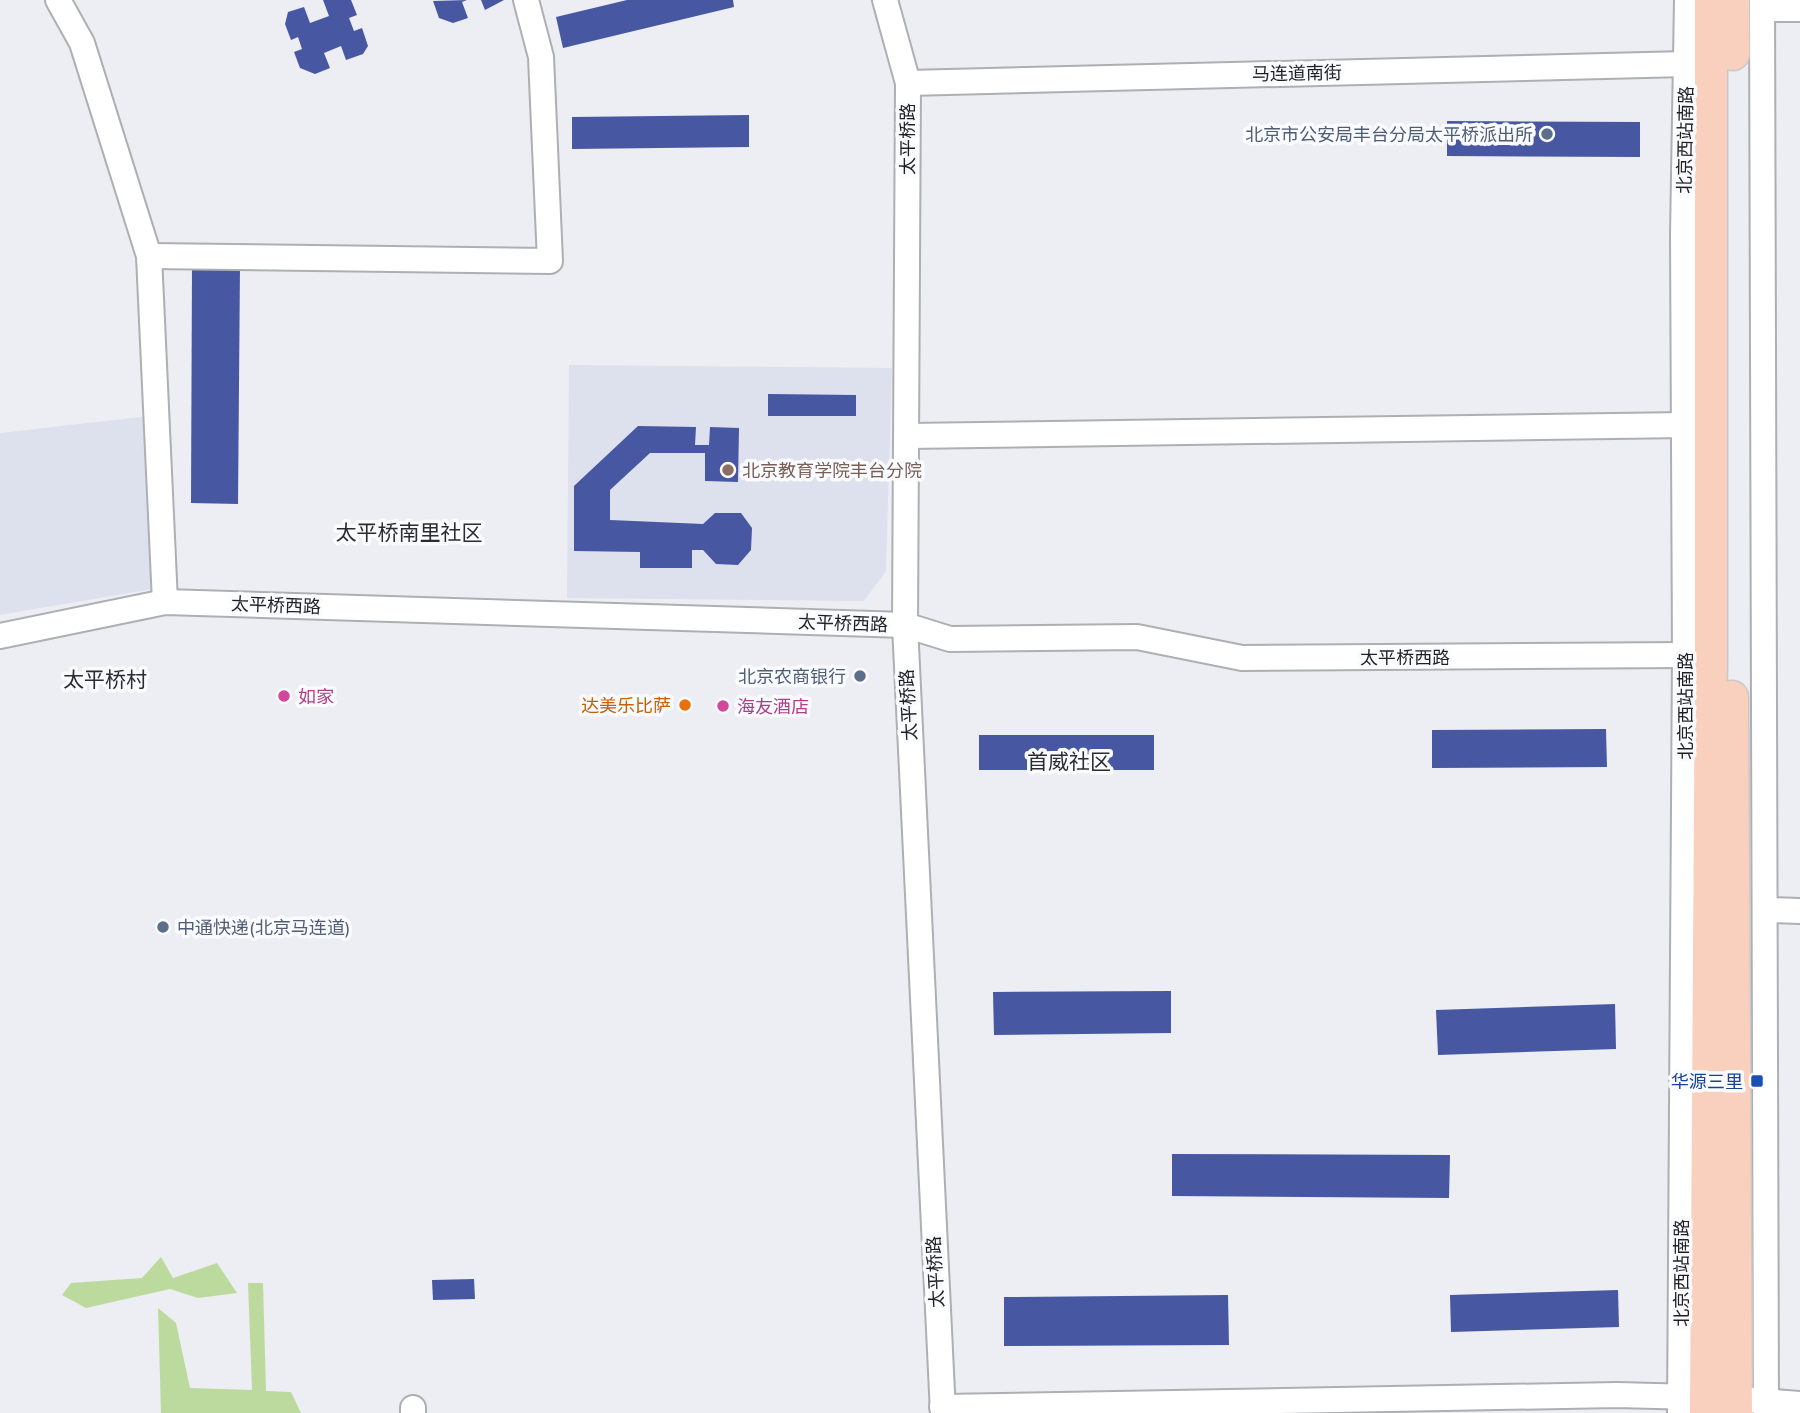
<svg xmlns="http://www.w3.org/2000/svg" width="1800" height="1413" font-family="Mulish,'Noto Sans SC',sans-serif">
<style>
.built{fill:#dde1ed}
.green{fill:#bdda9e}
.building{fill:#4757a2}
.lines{fill:none;stroke-linecap:round;stroke-linejoin:round}
.minor-casing{stroke:#adafb3;stroke-width:28}
.major-casing{stroke:#c9c9ca;stroke-width:35}
.minor{stroke:#fff;stroke-width:24}
.major{stroke:#f9d0bd;stroke-width:32}
.service-dot{fill:#5c6f8a;stroke:#fafbff;stroke-width:2.5}
.education-dot{fill:#8d6e63;stroke:#fafbff;stroke-width:2.5}
.hotel-dot{fill:#d1479c;stroke:#fafbff;stroke-width:2.5}
.food-dot{fill:#e8710a;stroke:#fafbff;stroke-width:2.5}
.transit-dot{fill:#1a4fb4;stroke:#fafbff;stroke-width:2.5}
.labels{text-anchor:middle;dominant-baseline:central;stroke-width:7;stroke-linejoin:round;paint-order:stroke}
.street-label{font-size:18px;fill:#1e1f21;stroke:#fafbff}
.service-label{font-size:18px;fill:#4e5e75;stroke:#fafbff;text-anchor:end}
.education-label{font-size:18px;fill:#785e54;stroke:#fafbff;text-anchor:start}
.hotel-label{font-size:18px;fill:#b23c85;stroke:#fafbff;text-anchor:start}
.food-label{font-size:18px;fill:#c56008;stroke:#fafbff;text-anchor:end}
.transit-label{font-size:18px;fill:#164399;stroke:#fafbff;text-anchor:end}
.quarter-label{font-size:21px;fill:#2b2c30;stroke:#fafbff}
</style>
<rect width="100%" height="100%" fill="#eceef3"/>
<g class="built">
<path d="M569,365L892,368L886,571L864,601L567,598Z"/>
<path d="M149,416L158,588L0,615V433Z"/>
</g>
<g class="green">
<path d="M161,1257L173,1278L217,1263L237,1293L198,1298L170,1289L86,1308L62,1295L71,1283L142,1278Z"/>
<path d="M248,1283H263L266,1391L291,1392L301,1413H161L158,1308L176,1323L190,1388L252,1390Z"/>
</g>
<g class="building">
<path d="M323,0H351L357,15L349,18L354,31L362,28L368,46L363,54L346,60L341,46L324,53L330,68L315,74L300,68L294,52L302,49L298,37L291,40L285,24L288,12L304,7L310,23L329,16Z"/>
<path d="M467,0L462,2L468,18L453,23L439,18L433,1Z"/>
<path d="M481,0H504L485,10Z"/>
<path d="M627,0H733L734,7L563,48L556,17Z"/>
<path d="M749,115V147L572,149V117Z"/>
<path d="M1447,121L1640,122V157L1447,156Z"/>
<path d="M192,264H240L238,504L191,503Z"/>
<path d="M768,394L856,395V416H768Z"/>
<path d="M638,426L696,427L695,445H709L710,427L739,428L738,482L705,481V453H650L610,490V520L703,524L715,513H741L752,528L751,550L738,565L716,564L703,550H692V568H640V552L574,551V486Z"/>
<path d="M1606,729L1607,767L1432,768V730Z"/>
<rect x="979" y="735" width="175" height="35"/>
<path d="M1171,991V1033L994,1035L993,992Z"/>
<path d="M1615,1004L1616,1049L1438,1055L1436,1010Z"/>
<path d="M1172,1154L1450,1155L1449,1198L1172,1196Z"/>
<path d="M474,1279L475,1299L433,1300L432,1280Z"/>
<path d="M1618,1290L1619,1327L1451,1332L1450,1295Z"/>
<path d="M1228,1295L1229,1345L1004,1346V1297Z"/>
</g>
<g class="lines">
<g class="minor-casing">
<g id="minor">
<path d="M58,0L82,43L149,256L165,602"/>
<path d="M885,0L908,83L905,625L943,1413"/>
<path d="M1762,0L1766,1413"/>
<path d="M1762,9H1800"/>
<path d="M908,83L1686,64"/>
<path d="M149,256L550,261L541,57L526,0"/>
<path d="M907,436L1686,425"/>
<path d="M0,636L165,602L905,625L950,639L1137,637L1242,658L1685,655"/>
<path d="M1766,910L1800,911"/>
<path d="M1751,1400L1800,1404"/>
<path d="M942,1407L1617,1395L1694,1397"/>
<path d="M413,1413V1408"/>
<path d="M1680,1413L1685,655L1683,235L1687,0"/>
</g>
</g>
<g class="major-casing">
<g id="major">
<path d="M1733,54V0"/>
<path d="M1732,697L1736,1413"/>
<path d="M1706,1413L1711,653V0"/>
</g>
</g>
<use href="#minor" class="minor"/>
<use href="#major" class="major"/>
</g>
<g class="service-dot">
<circle cx="1547" cy="134" r="7"/>
<circle cx="860" cy="676" r="7"/>
<circle cx="163" cy="927" r="7"/>
</g>
<circle class="education-dot" cx="728" cy="470" r="7"/>
<g class="hotel-dot">
<circle cx="284" cy="696" r="7"/>
<circle cx="723" cy="706" r="7"/>
</g>
<circle class="food-dot" cx="685" cy="705" r="7"/>
<rect class="transit-dot" x="1750" y="1074" width="14" height="14" rx="3.5"/>
<g class="labels">
<g class="street-label">
<text transform="translate(1297 73) rotate(-1)">马连道南街</text>
<text transform="translate(907 139) rotate(-90)">太平桥路</text>
<text transform="translate(1685 140) rotate(-89)">北京西站南路</text>
<text transform="translate(276 605) rotate(2)">太平桥西路</text>
<text transform="translate(843 623) rotate(2)">太平桥西路</text>
<text x="1405" y="657">太平桥西路</text>
<text transform="translate(908 705) rotate(-93)">太平桥路</text>
<text transform="translate(1685 706) rotate(-90)">北京西站南路</text>
<text transform="translate(935 1272) rotate(-93)">太平桥路</text>
<text transform="translate(1681 1273) rotate(-90)">北京西站南路</text>
</g>
<g class="service-label">
<text x="1533" y="134">北京市公安局丰台分局太平桥派出所</text>
<text x="846" y="676">北京农商银行</text>
<text x="177" y="927" text-anchor="start">中通快递(北京马连道)</text>
</g>
<g class="education-label">
<text x="742" y="470">北京教育学院丰台分院</text>
</g>
<g class="hotel-label">
<text x="298" y="696">如家</text>
<text x="737" y="706">海友酒店</text>
</g>
<g class="food-label">
<text x="671" y="705">达美乐比萨</text>
</g>
<g class="transit-label">
<text x="1743" y="1081">华源三里</text>
</g>
<g class="quarter-label">
<text x="409" y="532">太平桥南里社区</text>
<text x="105" y="679">太平桥村</text>
<text x="1069" y="761">首威社区</text>
</g>
</g>
</svg>
